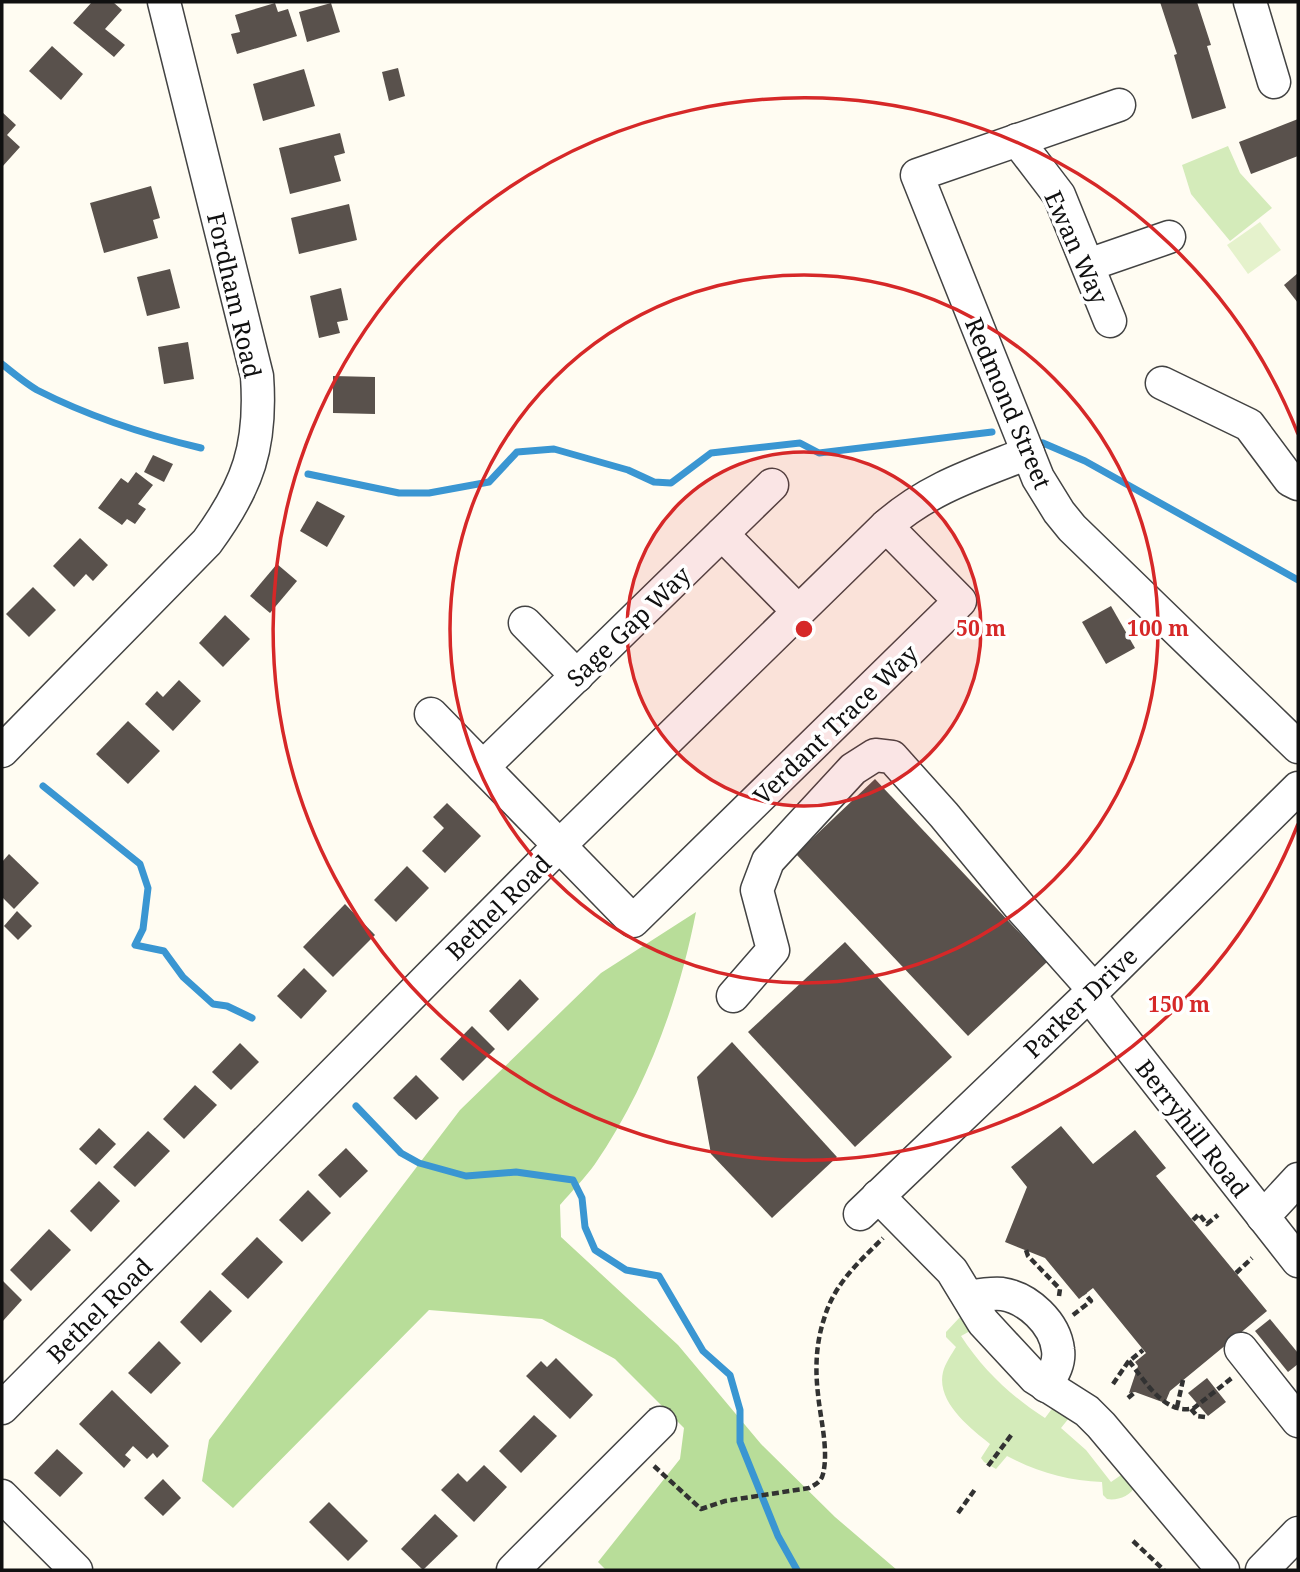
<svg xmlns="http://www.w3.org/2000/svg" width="1300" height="1572" font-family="'Noto Serif',serif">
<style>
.green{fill:#d4ebba}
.forest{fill:#b8dd99}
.pitch{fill:#e5f2cc}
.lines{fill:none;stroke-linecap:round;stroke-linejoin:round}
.stream{stroke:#3a96d2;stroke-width:7}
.building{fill:#59514c}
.minor-casing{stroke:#434343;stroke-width:35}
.path{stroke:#323232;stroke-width:4.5;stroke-dasharray:7 3.5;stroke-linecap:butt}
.minor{stroke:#fff;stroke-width:32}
.ring{fill:none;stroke:#d62828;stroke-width:3.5}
.labels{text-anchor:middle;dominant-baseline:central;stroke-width:7;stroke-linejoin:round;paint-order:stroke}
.street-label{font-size:24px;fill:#101010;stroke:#fff}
.centre{fill:#d62828;stroke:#fff;stroke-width:3.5}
.ring-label{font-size:21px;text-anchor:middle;font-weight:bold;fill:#d62828;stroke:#fff;stroke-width:7;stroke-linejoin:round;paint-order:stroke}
</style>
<rect width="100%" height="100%" fill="#fffcf2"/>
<g class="green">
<path d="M1228,146L1240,173L1272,208L1230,241L1191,194L1182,165Z"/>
<path d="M961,1316L972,1330L961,1336C983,1370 1012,1397 1045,1418L1054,1406L1069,1418L1061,1428L1086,1450L1111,1482L1124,1473L1135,1486C1131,1496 1117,1501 1107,1499L1103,1495L1102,1482C1068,1481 1037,1472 1007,1456L996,1469L984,1462L981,1458L990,1444C970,1428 936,1402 943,1372C945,1364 951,1355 956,1347L946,1337V1332Z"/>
</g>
<path class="forest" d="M696,912C679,1000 646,1090 595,1164C585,1178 572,1191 560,1205L561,1237L678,1345L761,1444L835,1517L897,1570H606L598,1562L680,1459L684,1428L615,1359L542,1319L429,1310L233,1508L202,1481L209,1440L460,1110L601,973Z"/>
<path class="pitch" d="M1260,222L1281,250L1248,274L1227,245Z"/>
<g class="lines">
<g class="stream">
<path d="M2,364C13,373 25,383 37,390C88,416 146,435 201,448"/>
<path d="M1043,443L1085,461L1298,580"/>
<path d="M308,474L399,493H429L489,482L517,452L554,449L628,470L654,482L671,483L711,453L800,443L819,453L992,432"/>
<path d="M43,786L140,864L148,888L143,929L135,945L164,951L183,977L213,1004L227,1006L252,1018"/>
<path d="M356,1106L401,1153L419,1163L466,1176L516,1172L573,1180L582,1198L585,1227L595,1250L626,1270L659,1276L703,1351L730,1375L740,1410V1442L778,1536L797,1570"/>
</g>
</g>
<g class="building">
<path d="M92,2H113L122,10L105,29L125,45L114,57L73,23Z"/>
<path d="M1160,2H1197L1211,45L1207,46L1226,108L1192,119L1174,55L1177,54Z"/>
<path d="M275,3L278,12L288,9L297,36L237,54L231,34L240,32L235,15Z"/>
<path d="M331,3L340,32L307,42L299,12Z"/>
<path d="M52,46L83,74L61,100L29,71Z"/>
<path d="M398,68L405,96L389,101L382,72Z"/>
<path d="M304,69L315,106L263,121L253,84Z"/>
<path d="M2,112L16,125L7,135L20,147L2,167Z"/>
<path d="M1298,119V156L1251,174L1239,142Z"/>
<path d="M340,133L345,153L334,156L341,181L290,194L279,148Z"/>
<path d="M151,186L160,218L153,220L158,238L104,253L90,203Z"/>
<path d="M349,204L357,240L299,254L291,218Z"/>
<path d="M170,269L180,308L147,316L137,277Z"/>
<path d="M1298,273V303L1284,285Z"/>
<path d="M341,288L348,320L337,322L340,333L319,338L310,296Z"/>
<path d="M188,342L194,379L164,384L158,347Z"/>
<path d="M333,376L375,377V414L333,413Z"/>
<path d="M153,455L173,464L164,482L144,472Z"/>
<path d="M136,472L153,485L138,504L146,509L135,524L127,519L122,525L98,508L121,478L128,483Z"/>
<path d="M317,501L345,516L327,547L300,531Z"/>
<path d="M80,538L108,565L93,581L86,574L74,587L53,566Z"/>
<path d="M277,564L297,581L270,613L250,596Z"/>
<path d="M33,587L56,610L29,637L6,614Z"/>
<path d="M1111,606L1135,648L1106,664L1082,622Z"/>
<path d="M225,615L250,639L223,667L199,643Z"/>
<path d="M179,680L201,701L173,731L145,704L157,691L163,697Z"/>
<path d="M128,721L160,751L128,784L96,754Z"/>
<path d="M875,779L1047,962L968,1036L796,854Z"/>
<path d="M447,803L481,836L445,873L422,851L444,828L433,817Z"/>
<path d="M9,854L39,883L14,909L2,897V862Z"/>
<path d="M407,866L429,888L396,922L374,900Z"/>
<path d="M345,904L375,935L333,977L303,947Z"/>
<path d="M17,911L32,926L18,940L4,926Z"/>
<path d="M845,942L952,1057L855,1147L748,1032Z"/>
<path d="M304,968L327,991L301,1019L277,996Z"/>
<path d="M520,979L539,999L508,1031L489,1011Z"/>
<path d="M472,1026L495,1049L463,1081L440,1059Z"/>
<path d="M732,1042L837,1157L772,1218L711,1154L697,1077Z"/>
<path d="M240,1043L259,1062L231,1090L212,1072Z"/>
<path d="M416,1075L439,1098L416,1120L393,1098Z"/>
<path d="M195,1085L217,1105L184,1139L163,1119Z"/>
<path d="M1061,1126L1093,1164L1135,1130L1166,1168L1156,1176L1267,1311L1170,1391L1165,1403L1135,1392L1129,1393L1138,1366L1135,1362L1146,1353L1093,1288L1079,1299L1045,1258L1005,1242L1027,1187L1011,1167Z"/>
<path d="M99,1128L116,1144L96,1165L79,1149Z"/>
<path d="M148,1131L170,1151L135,1187L113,1167Z"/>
<path d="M346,1148L368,1171L340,1198L318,1175Z"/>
<path d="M99,1181L120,1201L91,1232L70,1211Z"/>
<path d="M308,1190L331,1213L302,1242L279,1220Z"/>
<path d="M49,1229L71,1250L31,1291L10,1270Z"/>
<path d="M257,1237L283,1262L248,1299L221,1274Z"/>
<path d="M2,1280L22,1300L2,1322Z"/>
<path d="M210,1290L232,1311L201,1343L180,1322Z"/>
<path d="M1270,1319L1298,1353V1364L1288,1372L1255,1331Z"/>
<path d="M159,1341L181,1363L151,1394L128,1373Z"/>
<path d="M556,1358L593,1395L570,1419L526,1376L541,1361L547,1367Z"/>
<path d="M1207,1378L1226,1402L1208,1416L1188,1393Z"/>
<path d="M112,1390L169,1446L157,1458L153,1453L147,1459L133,1446L125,1455L131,1460L124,1468L79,1424Z"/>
<path d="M534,1415L557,1436L521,1473L499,1451Z"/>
<path d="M57,1449L83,1473L60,1497L34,1473Z"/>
<path d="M484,1465L507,1487L474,1522L441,1490L458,1473L467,1482Z"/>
<path d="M163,1479L181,1498L163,1516L144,1498Z"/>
<path d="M329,1502L368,1541L348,1561L309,1522Z"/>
<path d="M435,1514L458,1536L423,1570L401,1549Z"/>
</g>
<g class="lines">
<g class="minor-casing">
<g id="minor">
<path d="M1250,2L1274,82"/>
<path d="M1119,105L917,175L1038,478L1059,512L1072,528L1298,747"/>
<path d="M1017,140L1059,195L1110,321"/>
<path d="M1088,265L1169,237"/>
<path d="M1162,383L1249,425L1290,480L1298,484"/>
<path d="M722,534L798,611"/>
<path d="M525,623L577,676"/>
<path d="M431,714L633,921L960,601L886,526"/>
<path d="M2,751L207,542C248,486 262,446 257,376L164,2"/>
<path d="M483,767L772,485"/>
<path d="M1089,995L1298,1261"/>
<path d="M733,996L773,950L757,890L768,861L853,769L875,755L892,757L944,815L1020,907L1094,990"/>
<path d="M878,1196L952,1271L983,1322L1035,1378L1087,1411L1101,1425L1223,1570"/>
<path d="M860,1214L1094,990L1298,788"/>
<path d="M1263,1217L1298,1179"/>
<path d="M969,1297C980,1295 990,1293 1002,1294C1028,1298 1055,1323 1058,1350C1060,1363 1053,1374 1046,1386"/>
<path d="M1241,1349L1298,1421"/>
<path d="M2,1408L560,845L886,526C929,488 975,474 1028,453"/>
<path d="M2,1496L76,1570"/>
<path d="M513,1570L660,1423"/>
<path d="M1262,1570L1298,1533"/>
</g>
</g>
<g class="path">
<path d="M1193,1220L1199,1214L1207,1224L1218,1215"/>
<path d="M1026,1250L1028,1256L1060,1289L1059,1296"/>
<path d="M1236,1273L1252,1258"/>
<path d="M1073,1315L1091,1301L1085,1294"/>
<path d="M1129,1361C1145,1381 1165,1416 1194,1408L1233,1377"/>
<path d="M1113,1384L1128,1362L1143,1350"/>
<path d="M1128,1398L1135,1392"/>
<path d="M1177,1407L1183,1380"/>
<path d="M1191,1409L1197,1416L1205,1417"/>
<path d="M654,1466L701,1509L725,1501L809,1488C816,1484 821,1482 823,1474C829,1450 820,1417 818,1394C815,1369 816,1343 824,1319C834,1284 858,1263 883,1238"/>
<path d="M988,1466L1012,1434"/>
<path d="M958,1513L976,1488"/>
<path d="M1133,1541L1164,1570"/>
</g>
<use href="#minor" class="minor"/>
</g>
<circle cx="804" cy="629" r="177" fill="#d62828" fill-opacity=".12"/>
<g class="ring">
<circle cx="804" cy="629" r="177"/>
<circle cx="804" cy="629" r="354"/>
<path d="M1298 824A531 531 0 1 1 1298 434"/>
</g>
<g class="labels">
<g class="street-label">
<text transform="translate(1077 247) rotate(66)">Ewan Way</text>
<text transform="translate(235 295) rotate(77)">Fordham Road</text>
<text transform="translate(1009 403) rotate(67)">Redmond Street</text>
<text transform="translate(628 626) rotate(-44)">Sage Gap Way</text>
<text transform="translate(835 724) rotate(-44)">Verdant Trace Way</text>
<text transform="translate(498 907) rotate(-45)">Bethel Road</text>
<text transform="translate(1080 1002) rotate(-44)">Parker Drive</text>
<text transform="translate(1193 1128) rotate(52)">Berryhill Road</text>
<text transform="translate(99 1310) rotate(-45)">Bethel Road</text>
</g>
</g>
<circle cx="804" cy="629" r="10" class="centre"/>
<g class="ring-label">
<text x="981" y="636">50 m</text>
<text x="1158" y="636">100 m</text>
<text x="1179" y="1012">150 m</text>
</g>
<rect width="1300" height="1572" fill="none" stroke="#101010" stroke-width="7"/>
</svg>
